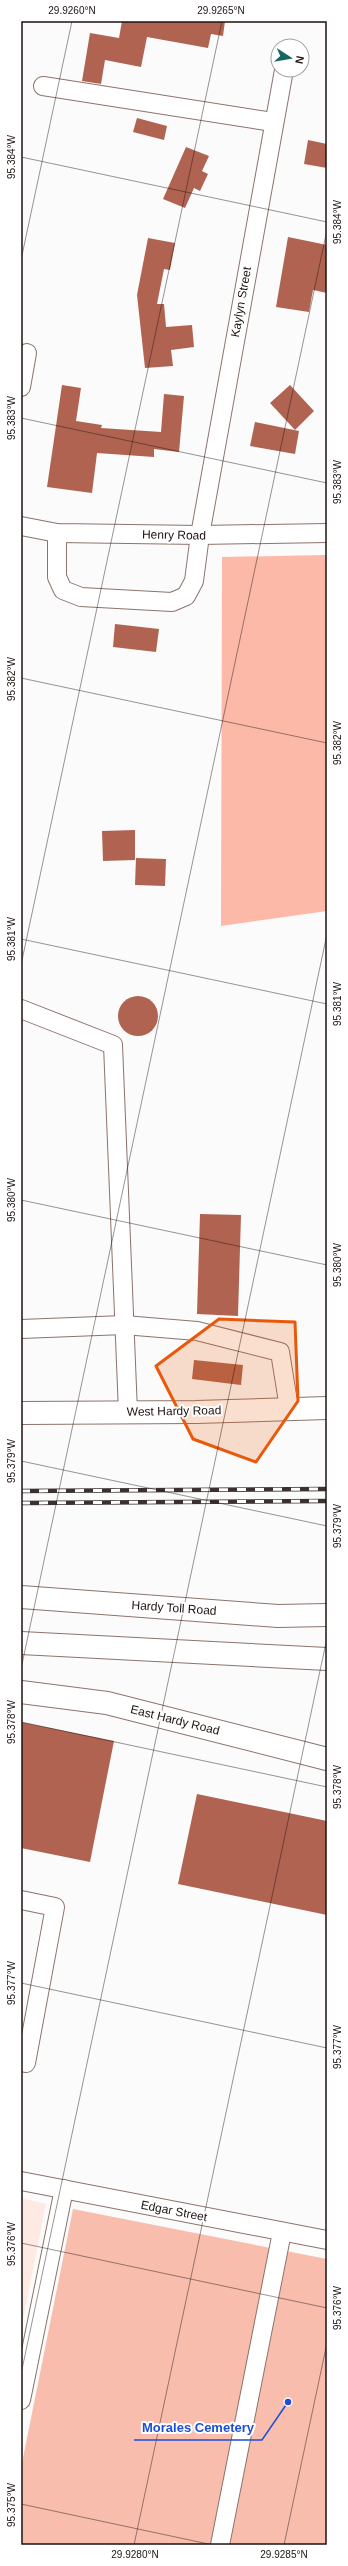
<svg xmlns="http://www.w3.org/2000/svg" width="348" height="2566" font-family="Helvetica,sans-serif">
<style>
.built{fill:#ffe9e3}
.green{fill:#f8bdad}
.forest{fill:#fdb9a8}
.building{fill:#b06350}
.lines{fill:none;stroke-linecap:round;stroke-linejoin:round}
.minor-casing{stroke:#8c736c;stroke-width:20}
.major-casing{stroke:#8c736c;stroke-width:24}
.highway-casing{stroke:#8c736c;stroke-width:24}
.minor{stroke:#fff;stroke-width:18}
.major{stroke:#fff;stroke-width:22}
.highway{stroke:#fff;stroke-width:22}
.rail-casing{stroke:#3a3130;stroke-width:4.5}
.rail{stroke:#fff;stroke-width:3;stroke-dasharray:9;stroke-linecap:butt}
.marked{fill:#e8590c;fill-opacity:0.2;stroke:#e8590c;stroke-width:3;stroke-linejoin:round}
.ticks{fill:none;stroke:#1d1311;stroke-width:1;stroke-opacity:0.45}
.labels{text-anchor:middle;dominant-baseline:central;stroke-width:4;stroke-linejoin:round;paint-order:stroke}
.street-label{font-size:12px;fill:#1d1311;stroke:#fff}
.leader{fill:none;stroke:#1d4ed8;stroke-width:1.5}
.callout-dot{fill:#1d4ed8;stroke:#fff;stroke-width:1.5}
.callout-label{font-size:13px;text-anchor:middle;font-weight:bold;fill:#1d4ed8;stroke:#fff;stroke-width:4;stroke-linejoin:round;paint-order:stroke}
.neatline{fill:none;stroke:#1d1311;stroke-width:1.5}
.ticks-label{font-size:10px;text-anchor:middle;fill:#1d1311}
</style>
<rect width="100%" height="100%" fill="#fbfbfb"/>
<path class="built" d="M21,2198L46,2204L21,2330Z"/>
<path class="green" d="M73,2209L327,2259V2545H21V2468Z"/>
<path class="forest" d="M327,555V911L221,926L222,557Z"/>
<g class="building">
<path d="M122,21H225L223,36L211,34L208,48L147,37L141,67L105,60L101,84L82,81L90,33L119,38Z"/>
<path d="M137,118L167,126L164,140L133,132Z"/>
<path d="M308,140L327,144V168L304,164Z"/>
<path d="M186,147L209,156L202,171L208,174L200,191L194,188L185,208L163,199Z"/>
<path d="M288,237L327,245V293L313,290L309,312L276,307Z"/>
<path d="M148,238L175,243L170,270L164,269L157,304H164L166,327L192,325L194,347L171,350L173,366L145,368L137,295Z"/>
<path d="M62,385L81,388L76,421L102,425L101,428L161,432L164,394L184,396L179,452L154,449V457L97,453L92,493L47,487Z"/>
<path d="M290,385L314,411L295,430L270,403Z"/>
<path d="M255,422L299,431L295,454L250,446Z"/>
<path d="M115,624L159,629L156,652L113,647Z"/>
<path d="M135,830V860L103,861L102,831Z"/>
<path d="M136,858L166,859L165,886L135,885Z"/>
<circle cx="138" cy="1016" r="20"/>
<path d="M200,1214L241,1215L238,1316L197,1314Z"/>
<path d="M194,1360L243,1365L241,1385L192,1379Z"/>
<path d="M21,1722L114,1741L90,1862L21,1848Z"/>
<path d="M197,1794L327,1821V1915L178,1884Z"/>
</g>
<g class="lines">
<g class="minor-casing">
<g id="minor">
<path d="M43,86L273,122"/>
<path d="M21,387L27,353"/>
<path d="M21,526L57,533L200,535L327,533"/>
<path d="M57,533V577L63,590L81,597L172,602L186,596L194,581L200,535L284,70"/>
<path d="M21,1009L113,1045L128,1412"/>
<path d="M21,1329L124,1325L197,1331L280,1352L289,1408"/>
<path d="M21,1900L55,1907L26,2063L21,2062"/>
<path d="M21,2181L327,2240"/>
<path d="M21,2400L64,2189"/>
<path d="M220,2545L282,2232"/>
</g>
</g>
<g class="major-casing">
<g id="major">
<path d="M21,1413L196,1412L327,1408"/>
<path d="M21,1692L107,1703L327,1759"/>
</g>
</g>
<g class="highway-casing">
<g id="highway">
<path d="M21,1597L278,1616L327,1615"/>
<path d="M21,1643L327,1659"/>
</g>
</g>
<use href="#minor" class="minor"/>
<use href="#major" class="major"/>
<use href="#highway" class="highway"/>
<g class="rail-casing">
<g id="rail">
<path d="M21,1491L327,1489"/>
<path d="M21,1503L327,1501"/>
</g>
</g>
<use href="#rail" class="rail"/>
</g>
<path class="marked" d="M219,1319L295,1322L298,1401L256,1462L193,1439L156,1366Z"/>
<path class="ticks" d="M21,157L327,222M21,260L72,21M21,418L327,483M21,678L327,743M21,939L327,1004M21,965L222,21M21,1200L327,1265M21,1461L327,1526M21,1669L327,230M21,1722L327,1787M21,1983L327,2048M21,2243L327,2308M21,2374L327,934M21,2504L213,2545M134,2545L327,1638M284,2545L327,2343"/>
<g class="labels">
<g class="street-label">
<text transform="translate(241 302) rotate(-80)">Kaylyn Street</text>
<text transform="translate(174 535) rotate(1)">Henry Road</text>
<text transform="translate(174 1411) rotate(-1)">West Hardy Road</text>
<text transform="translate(174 1608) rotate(4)">Hardy Toll Road</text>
<text transform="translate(175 1720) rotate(14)">East Hardy Road</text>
<text transform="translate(174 2211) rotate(11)">Edgar Street</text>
</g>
</g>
<path class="leader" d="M288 2402L262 2440H134"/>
<circle class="callout-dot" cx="288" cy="2402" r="4"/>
<g class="callout-label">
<text x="198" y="2432">Morales Cemetery</text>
</g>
<rect width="348" height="2566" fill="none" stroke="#ffffff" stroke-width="44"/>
<g transform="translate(290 58) rotate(102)"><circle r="19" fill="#ffffff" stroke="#a5a1a0"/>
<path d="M0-3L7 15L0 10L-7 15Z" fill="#186663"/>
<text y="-6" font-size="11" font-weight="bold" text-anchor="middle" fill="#1d1311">N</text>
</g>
<rect x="22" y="22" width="304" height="2522" class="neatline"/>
<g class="ticks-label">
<text x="72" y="14">29.9260°N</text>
<text x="221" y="14">29.9265°N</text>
<text transform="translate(11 157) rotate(-90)" y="4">95.384°W</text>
<text transform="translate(337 222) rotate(-90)" y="4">95.384°W</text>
<text transform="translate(11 418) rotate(-90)" y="4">95.383°W</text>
<text transform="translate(337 482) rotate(-90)" y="4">95.383°W</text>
<text transform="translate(11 679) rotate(-90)" y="4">95.382°W</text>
<text transform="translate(337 743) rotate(-90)" y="4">95.382°W</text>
<text transform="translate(11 939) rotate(-90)" y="4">95.381°W</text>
<text transform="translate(337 1004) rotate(-90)" y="4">95.381°W</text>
<text transform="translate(11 1200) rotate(-90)" y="4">95.380°W</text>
<text transform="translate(337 1265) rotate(-90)" y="4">95.380°W</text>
<text transform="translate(11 1461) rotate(-90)" y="4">95.379°W</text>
<text transform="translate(337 1526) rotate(-90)" y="4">95.379°W</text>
<text transform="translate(11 1722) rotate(-90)" y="4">95.378°W</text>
<text transform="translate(337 1787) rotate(-90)" y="4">95.378°W</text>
<text transform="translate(11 1983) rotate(-90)" y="4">95.377°W</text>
<text transform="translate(337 2047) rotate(-90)" y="4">95.377°W</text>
<text transform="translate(11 2244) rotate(-90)" y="4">95.376°W</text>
<text transform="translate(337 2308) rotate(-90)" y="4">95.376°W</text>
<text transform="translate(11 2505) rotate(-90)" y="4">95.375°W</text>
<text x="135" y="2558">29.9280°N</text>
<text x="284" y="2558">29.9285°N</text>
</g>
</svg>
